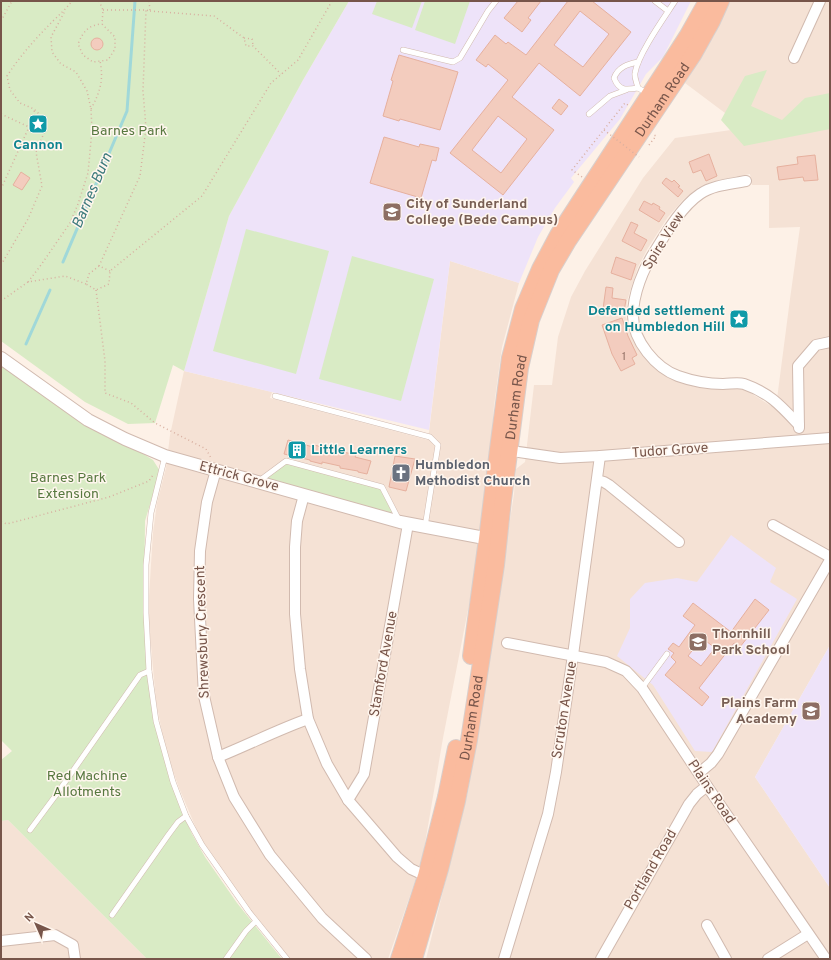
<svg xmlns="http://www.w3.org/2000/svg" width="831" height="960" font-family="Overpass,sans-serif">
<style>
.residential{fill:#f5e2d5;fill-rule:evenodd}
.education{fill:#eee3f9}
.green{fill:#d9ebc5}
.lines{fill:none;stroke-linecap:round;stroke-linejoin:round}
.stream{stroke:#a0d8d9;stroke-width:3}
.building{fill:#f3ccbe;stroke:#e6b09e;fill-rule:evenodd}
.service-casing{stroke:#d1baaf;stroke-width:6}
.minor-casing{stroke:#d1baaf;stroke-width:12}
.tertiary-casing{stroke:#d1baaf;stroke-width:14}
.trunk-casing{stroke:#d9cfcc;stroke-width:18}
.path{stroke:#d8afa0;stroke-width:1.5;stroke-dasharray:1 3;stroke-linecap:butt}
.service{stroke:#fff;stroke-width:5}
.minor{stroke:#fff;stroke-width:10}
.tertiary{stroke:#fff;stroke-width:12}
.trunk{stroke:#fabb9e;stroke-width:16}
.path-bridge{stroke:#d8afa0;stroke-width:1.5;stroke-dasharray:1 3;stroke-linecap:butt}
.labels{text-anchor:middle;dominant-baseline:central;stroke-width:3;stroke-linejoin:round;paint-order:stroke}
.number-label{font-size:12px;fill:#967367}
.street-label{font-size:14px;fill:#77554a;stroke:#fff6ee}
.park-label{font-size:14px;fill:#57783f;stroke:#fff6ee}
.culture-label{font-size:14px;font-weight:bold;fill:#0d838f;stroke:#fff6ee}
.education-label{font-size:14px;font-weight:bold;fill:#785e54;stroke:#fff6ee;text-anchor:start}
.worship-label{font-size:14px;font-weight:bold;fill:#5b616d;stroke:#fff6ee;text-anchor:start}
.water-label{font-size:15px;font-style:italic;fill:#3d7b7d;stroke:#fff6ee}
</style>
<rect width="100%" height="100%" fill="#fdf1e7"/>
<g class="residential">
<path d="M729,1H830V645L755,777L830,888V959H426L468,792L514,494L516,469L525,462L534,385H552L558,337L571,297L585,271L643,178L675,138L745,128L685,83L715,34ZM750,174L752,185H769V228L800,227L790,299L777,399L771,406L746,390L734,388L712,389L700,388L682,383L666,376L652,365L641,351L631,332L626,317L627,301L631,288L638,267L648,248L668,217L683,200L699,187L714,181Z"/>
<path d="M450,261L519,283L502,347L494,406L485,523L443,738L422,861L388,959H290L260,923L202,842L179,788L165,748L156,701L148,612L153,533L157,503L166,468L170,435L184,371L272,392L270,398L428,440Z"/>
<path d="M8,820L147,959H1V821Z"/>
</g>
<g class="education">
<path d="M349,1H691L663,57L646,74L620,119L571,178L574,182L555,208L538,237L519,283L450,261L429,430L184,371L229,216L303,80Z"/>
<path d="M731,535L776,568L770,582L797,599L712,752L695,751L653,685L617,656L630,628V599L645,583L677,578L697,582Z"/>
<path d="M830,645V888L755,777Z"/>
</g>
<g class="green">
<path d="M1,1H349L303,80L229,216L184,371L173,365L155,423L128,424L85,402L1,341Z"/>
<path d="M377,1H422L412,28L372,14Z"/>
<path d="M425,1H470L455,44L415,30Z"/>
<path d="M767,70L751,106L782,120L805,98L830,93V129L744,146L721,120L745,76Z"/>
<path d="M246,229L329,251L296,374L213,351Z"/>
<path d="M352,256L434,279L401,401L319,379Z"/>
<path d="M1,366L153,460L160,471L145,521L144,614L155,724L181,809L192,834L205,857L237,903L282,959H147L8,820L1,821V760L12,751L1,740Z"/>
<path d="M286,461L382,487L400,522L258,482Z"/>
</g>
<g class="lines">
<g class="stream">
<path d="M63,262L127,111L135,1"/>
<path d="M26,344L50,290"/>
</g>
</g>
<g class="building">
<path d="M518,1H541L528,18L531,20L522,32L504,18Z"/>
<path d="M568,1H592L631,32L580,96L539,63L512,97L554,130L503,195L450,153L508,80L488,64L486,67L476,60L495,35L506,44L508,42L526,55ZM580,11L609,34L583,67L554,45ZM498,116L527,139L501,173L472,150Z"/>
<circle cx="97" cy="44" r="6"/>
<path d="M399,55L458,72L440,130L400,119L399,121L383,116L393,81L391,80Z"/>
<path d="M559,99L568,106L561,115L552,108Z"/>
<path d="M384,137L419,147L420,144L439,148L436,161L432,160L421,198L370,183Z"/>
<path d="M709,154L717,176L706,181L701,170L693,173L689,162Z"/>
<path d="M815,155L818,180L804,181L803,177L779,180L777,167L798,164L797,157Z"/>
<path d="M21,172L30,178L22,190L13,185Z"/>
<path d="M666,178L672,182L674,180L680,186L678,187L683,191L678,197L662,183Z"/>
<path d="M644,201L652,205L653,203L660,207L659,209L665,213L659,222L639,210Z"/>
<path d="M631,222L638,225L634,233L647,240L641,251L622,241Z"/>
<path d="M616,257L636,264L631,280L611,273Z"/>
<path d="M606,287L613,288L612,298L626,300L624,311L603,309Z"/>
<path d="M622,318L628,336L637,355L632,358L635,364L621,371L612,354L602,325Z"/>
<path d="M288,440L313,447L314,445L356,455L355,457L371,461L367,474L358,472V471L340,468V466L322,462V464L310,461V460L284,454Z"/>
<path d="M395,456L415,459L406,491L389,487Z"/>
<path d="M755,599L769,610L740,647L734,643L699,688L709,697L702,706L665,675L676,662L671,657L674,653L668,649L673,643L679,647L695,625L683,616L693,603L731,632ZM702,638L715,648L701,666L688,656Z"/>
</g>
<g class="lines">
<g class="service-casing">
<g id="service">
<path d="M655,1L668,11"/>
<path d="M403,50L453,62L460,58L488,11L496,1"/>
<path d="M638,62C628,64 618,67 614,78C619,91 626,90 638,88L647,93"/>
<path d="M638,88C637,83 634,77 635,73C638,54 664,18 675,1"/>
<path d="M589,114L610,96L626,90"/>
<path d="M275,396L430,437L438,445L425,527"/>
<path d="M165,456L151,513L146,565V613L149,671L156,721L173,782L186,816L202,845L249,912L287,959"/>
<path d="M259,481L286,461L382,487L399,520"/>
<path d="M642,688L667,654"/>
<path d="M30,830L56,795L140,675L149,671"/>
<path d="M112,915L169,834L178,822L186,816"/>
<path d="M226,959L246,931L256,921"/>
</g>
</g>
<g class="minor-casing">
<g id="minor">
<path d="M794,58L820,1"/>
<path d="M746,181C731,184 713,185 700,194C682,206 666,233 655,251C643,269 633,294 633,316C633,341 656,368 678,376C692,381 708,384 723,384C730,384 738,382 744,384C770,393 781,406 799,425"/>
<path d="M799,428L798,366L816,345L830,342"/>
<path d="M505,450L560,458L600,456L830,438"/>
<path d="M216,470L207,502L200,551L199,599L204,696L218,757L234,797L270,855L322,918L366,959"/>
<path d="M597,480L604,482L609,485L679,542"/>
<path d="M304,495L297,521L295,547V614L300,669L308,719L327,764L348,800L397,857L411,869L426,876"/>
<path d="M773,525L830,557"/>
<path d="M507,643L606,662L626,671L642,688L707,786L826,959"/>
<path d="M218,757C248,745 277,730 308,719"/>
<path d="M699,773L711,763L718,754L830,560"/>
<path d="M348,800L364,774L408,524"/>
<path d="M707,925L726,959"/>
<path d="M1,941L55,935L73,945L75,959"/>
<path d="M504,959L548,814L556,772L573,655L600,456"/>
<path d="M601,959L689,804L697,794L707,786"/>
<path d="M768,959L808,934"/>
</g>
</g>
<g class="tertiary-casing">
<path id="tertiary" d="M1,358L88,420L125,439L165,456L400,522L495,540"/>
</g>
<g class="trunk-casing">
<g id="trunk">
<path d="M471,656L487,539L498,449L510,358L523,309L540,269L558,235L668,66L688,35L707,1"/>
<path d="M399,959L426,876L446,797L456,748"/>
<path id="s1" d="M414,959L440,869L457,801L469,740L496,565L503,500L520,368L531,320L551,270L568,241L693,55L712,21L721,1"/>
</g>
</g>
<g class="path">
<path d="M99,1L103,10L102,24L115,37V49L108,60L93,62L83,55L78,44C83,32 88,25 102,24"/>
<path d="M103,10H146L150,11L149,1"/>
<path d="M150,11L214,16L244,38L246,46H253L281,74"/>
<path d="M1,21L12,1"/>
<path d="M244,38L252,39L253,45"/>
<path d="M91,109C100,92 104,80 100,61"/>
<path d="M1,114L29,127L35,118L34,109"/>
<path d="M649,145L656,136L654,135"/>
<path d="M582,177L572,170L625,103L628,105"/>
<path d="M1,189L29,127"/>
<path d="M1,265L28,219L42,186L36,152L44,133L47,122L34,109L20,103L10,90L7,76C20,56 36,38 53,21C60,14 66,9 72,1"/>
<path d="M99,266L140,176L146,128L143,91L146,10"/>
<path d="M110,271L99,266L89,274L86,284L96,290L109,284L110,271L202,196L271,83L298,60L332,1"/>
<path d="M28,282L41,265L70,223L78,204L88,173L92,130L91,109L87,91L76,72L61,64L52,52L51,37L65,11"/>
<path d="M96,290L105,361V393L131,403L155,423L206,449L211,458"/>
<path d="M1,301L28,282L65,276L86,284"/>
<path d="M1,522L7,524L109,497L149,481L153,475"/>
</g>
<use href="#service" class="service"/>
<use href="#minor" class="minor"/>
<use href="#tertiary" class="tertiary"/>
<use href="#trunk" class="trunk"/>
<path class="path-bridge" d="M604,130L639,157"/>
</g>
<defs>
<g id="sight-square" transform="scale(1)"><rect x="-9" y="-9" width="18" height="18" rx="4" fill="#0f9aa8" stroke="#fff6ee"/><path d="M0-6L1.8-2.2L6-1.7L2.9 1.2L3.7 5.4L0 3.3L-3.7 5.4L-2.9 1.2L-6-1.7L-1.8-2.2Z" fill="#fff"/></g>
<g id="university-square" transform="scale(1)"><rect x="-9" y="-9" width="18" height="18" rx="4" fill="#8d6e63" stroke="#fff6ee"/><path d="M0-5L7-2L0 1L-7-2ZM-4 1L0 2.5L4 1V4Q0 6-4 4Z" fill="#fff"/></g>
<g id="building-square" transform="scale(1)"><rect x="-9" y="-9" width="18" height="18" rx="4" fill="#0f9aa8" stroke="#fff6ee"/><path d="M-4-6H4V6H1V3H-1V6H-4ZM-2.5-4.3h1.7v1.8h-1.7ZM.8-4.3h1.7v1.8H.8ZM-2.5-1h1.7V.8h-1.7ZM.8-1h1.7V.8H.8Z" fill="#fff"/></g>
<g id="church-square" transform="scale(1)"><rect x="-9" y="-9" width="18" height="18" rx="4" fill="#6b7280" stroke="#fff6ee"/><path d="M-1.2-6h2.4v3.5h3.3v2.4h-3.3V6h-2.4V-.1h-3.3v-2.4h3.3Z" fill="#fff"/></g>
<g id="school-square" transform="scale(1)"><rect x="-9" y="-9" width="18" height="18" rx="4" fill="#8d6e63" stroke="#fff6ee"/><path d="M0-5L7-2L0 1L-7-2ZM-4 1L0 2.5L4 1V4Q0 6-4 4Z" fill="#fff"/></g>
</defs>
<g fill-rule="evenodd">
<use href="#sight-square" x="38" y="124"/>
<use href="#university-square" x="392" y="212"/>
<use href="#sight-square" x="739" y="319"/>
<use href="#building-square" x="297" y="450"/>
<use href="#church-square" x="401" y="473"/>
<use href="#school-square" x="698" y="642"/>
<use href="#school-square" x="811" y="711"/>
</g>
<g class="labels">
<g class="number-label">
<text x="624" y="357">1</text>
</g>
<g class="street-label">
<text stroke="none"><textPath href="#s1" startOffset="908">Durham Road</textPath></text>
<text transform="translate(664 241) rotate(-58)">Spire View</text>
<text stroke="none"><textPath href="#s1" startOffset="572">Durham Road</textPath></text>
<text transform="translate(670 451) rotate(-4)">Tudor Grove</text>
<text transform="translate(239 477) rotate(15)">Ettrick Grove</text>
<text transform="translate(203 632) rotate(-92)">Shrewsbury Crescent</text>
<text transform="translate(384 664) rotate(-80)">Stamford Avenue</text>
<text transform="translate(565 710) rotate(-81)">Scruton Avenue</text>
<text stroke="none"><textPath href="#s1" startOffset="248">Durham Road</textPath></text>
<text transform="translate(711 792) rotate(56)">Plains Road</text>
<text transform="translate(651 870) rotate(-60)">Portland Road</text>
</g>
<g class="park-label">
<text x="129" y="131">Barnes Park</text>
<text x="68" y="478">Barnes Park<tspan x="68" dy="16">Extension</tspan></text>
<text x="87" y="776">Red Machine<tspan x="87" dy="16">Allotments</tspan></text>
</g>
<g class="culture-label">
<text x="38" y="145">Cannon</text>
<text x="725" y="311" text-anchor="end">Defended settlement<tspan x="725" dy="16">on Humbledon Hill</tspan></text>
<text x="311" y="450" text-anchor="start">Little Learners</text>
</g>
<g class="education-label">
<text x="406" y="204">City of Sunderland<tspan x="406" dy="16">College (Bede Campus)</tspan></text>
<text x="712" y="634">Thornhill<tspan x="712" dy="16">Park School</tspan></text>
<text x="797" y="703" text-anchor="end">Plains Farm<tspan x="797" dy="16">Academy</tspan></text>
</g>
<g class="worship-label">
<text x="415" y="465">Humbledon<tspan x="415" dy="16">Methodist Church</tspan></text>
</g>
<g class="water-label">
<text transform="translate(93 191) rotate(-67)">Barnes Burn</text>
</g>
</g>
<rect width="831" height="960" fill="none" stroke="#77554a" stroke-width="4"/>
<g transform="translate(36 924) rotate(315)" stroke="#fff6ee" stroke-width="3" paint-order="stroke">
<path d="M0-3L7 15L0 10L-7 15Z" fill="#77554a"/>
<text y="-6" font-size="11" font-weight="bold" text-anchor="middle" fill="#77554a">N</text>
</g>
</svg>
